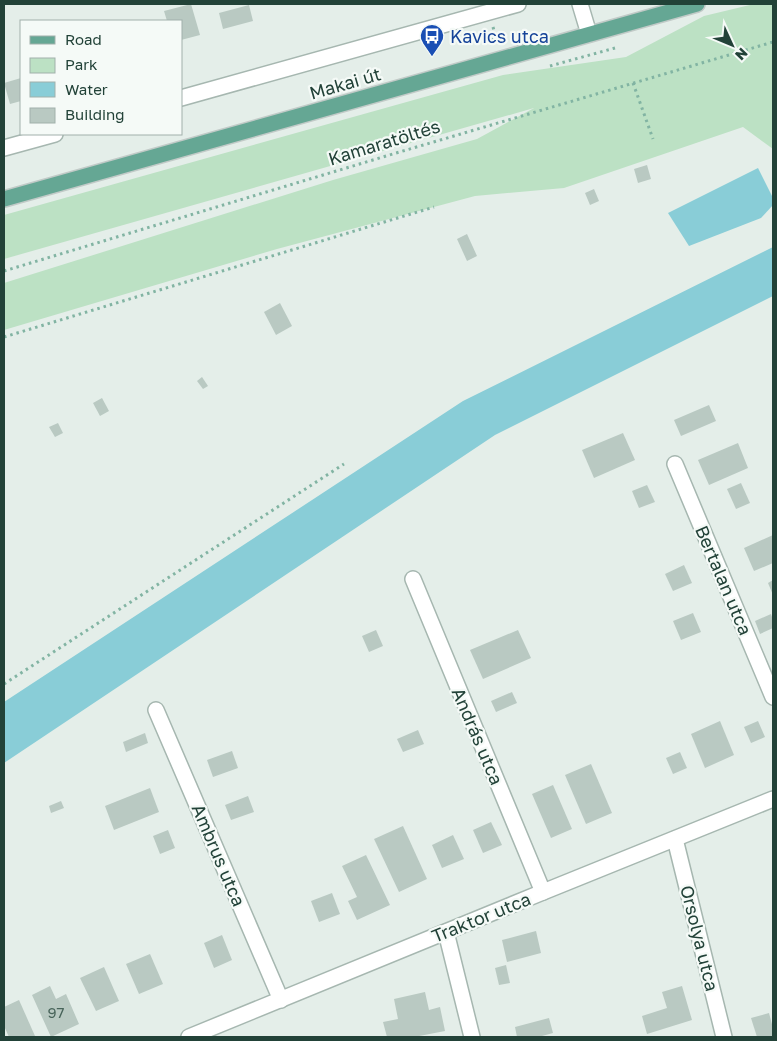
<svg xmlns="http://www.w3.org/2000/svg" width="777" height="1041" font-family="'Golos Text',sans-serif">
<style>
.green{fill:#bce1c4}
.water{fill:#89cdd7}
.building{fill:#b9c9c2}
.lines{fill:none;stroke-linecap:round;stroke-linejoin:round}
.street-casing{stroke:#a6b7b0;stroke-width:18}
.primary-casing{stroke:#c1cac7;stroke-width:18}
.path{stroke:#82b4a3;stroke-width:3;stroke-dasharray:2.5 4;stroke-linecap:butt}
.street{stroke:#fff;stroke-width:15}
.primary{stroke:#65a794;stroke-width:15}
.labels{text-anchor:middle;dominant-baseline:central;stroke-width:4.5;stroke-linejoin:round;paint-order:stroke}
.number-label{font-size:15px;fill:#48645a}
.transit-label{font-size:18px;fill:#164399;stroke:#f5faf7;text-anchor:start}
.street-label{font-size:18px;fill:#224238;stroke:#f5faf7}
</style>
<rect width="100%" height="100%" fill="#e4eee9"/>
<path class="green" d="M754,4H773V149L743,127L564,188L475,196L277,249L4,330V283L333,180L477,139L534,108L4,259V215L503,75L626,57L704,16Z"/>
<g class="water">
<path d="M758,168L773,198V205L761,218L689,246L668,213Z"/>
<path d="M773,247V296L495,435L4,763V702L463,401Z"/>
</g>
<g class="building">
<path d="M191,4L200,35L181,40V21H167L164,11Z"/>
<path d="M249,5L253,21L223,29L219,13Z"/>
<path d="M21,78V101L10,104L4,83Z"/>
<path d="M647,165L651,179L638,183L634,169Z"/>
<path d="M594,189L599,201L590,205L585,193Z"/>
<path d="M467,234L477,256L467,261L457,239Z"/>
<path d="M280,303L292,326L276,335L264,312Z"/>
<path d="M202,377L208,386L203,389L197,381Z"/>
<path d="M102,398L109,411L100,416L93,403Z"/>
<path d="M709,405L716,421L681,436L674,420Z"/>
<path d="M58,423L63,433L55,437L49,427Z"/>
<path d="M623,433L635,460L594,478L582,450Z"/>
<path d="M738,443L748,468L709,485L698,460Z"/>
<path d="M741,483L750,503L736,509L727,489Z"/>
<path d="M647,485L655,502L639,508L632,491Z"/>
<path d="M773,535V563L754,571L744,548Z"/>
<path d="M684,565L692,583L673,591L665,574Z"/>
<path d="M773,580V595L768,583Z"/>
<path d="M693,613L701,632L681,640L673,621Z"/>
<path d="M771,614L773,620V628L760,634L755,621Z"/>
<path d="M376,630L383,646L369,652L362,636Z"/>
<path d="M518,630L531,658L483,679L470,650Z"/>
<path d="M512,692L517,703L496,712L491,701Z"/>
<path d="M720,721L734,755L705,768L691,734Z"/>
<path d="M758,721L765,737L751,743L744,727Z"/>
<path d="M418,730L424,744L403,752L397,739Z"/>
<path d="M145,733L148,743L126,752L123,742Z"/>
<path d="M232,751L238,768L213,777L207,760Z"/>
<path d="M680,752L687,768L673,774L666,758Z"/>
<path d="M591,764L612,813L586,824L565,775Z"/>
<path d="M553,785L572,829L551,838L532,794Z"/>
<path d="M150,788L159,812L114,830L105,806Z"/>
<path d="M248,796L254,812L231,820L225,805Z"/>
<path d="M61,801L64,808L51,813L49,806Z"/>
<path d="M491,822L502,845L483,853L473,830Z"/>
<path d="M403,826L427,879L399,892L374,839Z"/>
<path d="M168,830L175,848L160,854L153,836Z"/>
<path d="M453,835L464,859L442,868L432,845Z"/>
<path d="M366,855L390,905L357,920L348,901L357,897L342,866Z"/>
<path d="M332,893L340,914L319,922L311,901Z"/>
<path d="M536,931L541,953L507,962L502,940Z"/>
<path d="M222,935L232,960L214,968L204,943Z"/>
<path d="M150,954L163,984L139,994L126,964Z"/>
<path d="M506,965L510,983L499,985L495,968Z"/>
<path d="M104,967L119,1001L96,1011L80,978Z"/>
<path d="M50,986L56,999L66,994L79,1024L51,1037L32,995Z"/>
<path d="M682,986L692,1020L647,1034L642,1016L667,1008L662,992Z"/>
<path d="M425,992L429,1010L440,1007L445,1031L414,1037H387L383,1022L398,1019L394,999Z"/>
<path d="M19,1000L35,1036L32,1037H9L4,1026V1007Z"/>
<path d="M769,1013L773,1028V1037H757L751,1018Z"/>
<path d="M549,1018L553,1033L542,1036V1037H517L515,1027Z"/>
</g>
<g class="lines">
<g class="street-casing">
<g id="street">
<path d="M580,4L589,34"/>
<path d="M181,98L518,4"/>
<path d="M4,148L55,134"/>
<path d="M675,464L773,697"/>
<path d="M413,579L543,892"/>
<path d="M156,710L281,1000"/>
<path d="M675,839L724,1037"/>
<path d="M446,932L472,1037"/>
<path d="M189,1037L543,892L773,799"/>
</g>
</g>
<g class="primary-casing">
<path id="primary" d="M4,199L697,4"/>
</g>
<g class="path">
<path d="M493,27L496,38"/>
<path d="M485,41L521,34"/>
<path d="M550,66L615,48"/>
<path d="M633,83L653,139"/>
<path d="M4,271L386,156L773,42"/>
<path d="M4,337L434,207"/>
<path d="M4,684L344,464"/>
</g>
<use href="#street" class="street"/>
<use href="#primary" class="primary"/>
</g>
<defs>
<g id="bus-pin" transform="scale(1.25)"><path d="M0 17L-7.5 6A9.5 9.5 0 1 1 7.5 6Z" fill="#1a4fb4" stroke="#f5faf7"/><path d="M-5-6H5V4H4V6H2V4H-2V6H-4V4H-5ZM-3.5-4V0h7V-4ZM-3.5 1.2v1.5H-2V1.2ZM2 1.2v1.5H3.5V1.2Z" fill="#fff"/></g>
</defs>
<g fill-rule="evenodd">
<use href="#bus-pin" x="432" y="36"/>
</g>
<g class="labels">
<g class="number-label">
<text x="56" y="1012">97</text>
</g>
<g class="transit-label">
<text x="450" y="36">Kavics utca</text>
</g>
<g class="street-label">
<text transform="translate(345 83) rotate(-16)">Makai út</text>
<text transform="translate(384 142) rotate(-17)">Kamaratöltés</text>
<text transform="translate(724 580) rotate(67)">Bertalan utca</text>
<text transform="translate(478 736) rotate(67)">András utca</text>
<text transform="translate(219 855) rotate(67)">Ambrus utca</text>
<text transform="translate(481 917) rotate(-22)">Traktor utca</text>
<text transform="translate(700 938) rotate(76)">Orsolya utca</text>
</g>
</g>
<rect width="777" height="1041" fill="none" stroke="#224238" stroke-width="10"/>
<rect x="20" y="20" width="162" height="115" fill="#f5faf7" stroke="#a1b0ab"/>
<rect x="30" y="36" width="25" height="8" fill="#65a794" stroke="#a1b0ab"/>
<text x="65" y="45" font-size="15" fill="#224238">Road</text>
<rect x="30" y="58" width="25" height="15" fill="#bce1c4" stroke="#a1b0ab"/>
<text x="65" y="70" font-size="15" fill="#224238">Park</text>
<rect x="30" y="82" width="25" height="15" fill="#89cdd7" stroke="#a1b0ab"/>
<text x="65" y="95" font-size="15" fill="#224238">Water</text>
<rect x="30" y="108" width="25" height="15" fill="#b9c9c2" stroke="#a1b0ab"/>
<text x="65" y="120" font-size="15" fill="#224238">Building</text>
<g transform="translate(732 45) rotate(134)" stroke="#f5faf7" stroke-width="4" paint-order="stroke">
<path d="M0-4L9 19L0 12L-9 19Z" fill="#224238"/>
<text y="-8" font-size="14" font-weight="bold" text-anchor="middle" fill="#224238">N</text>
</g>
</svg>
